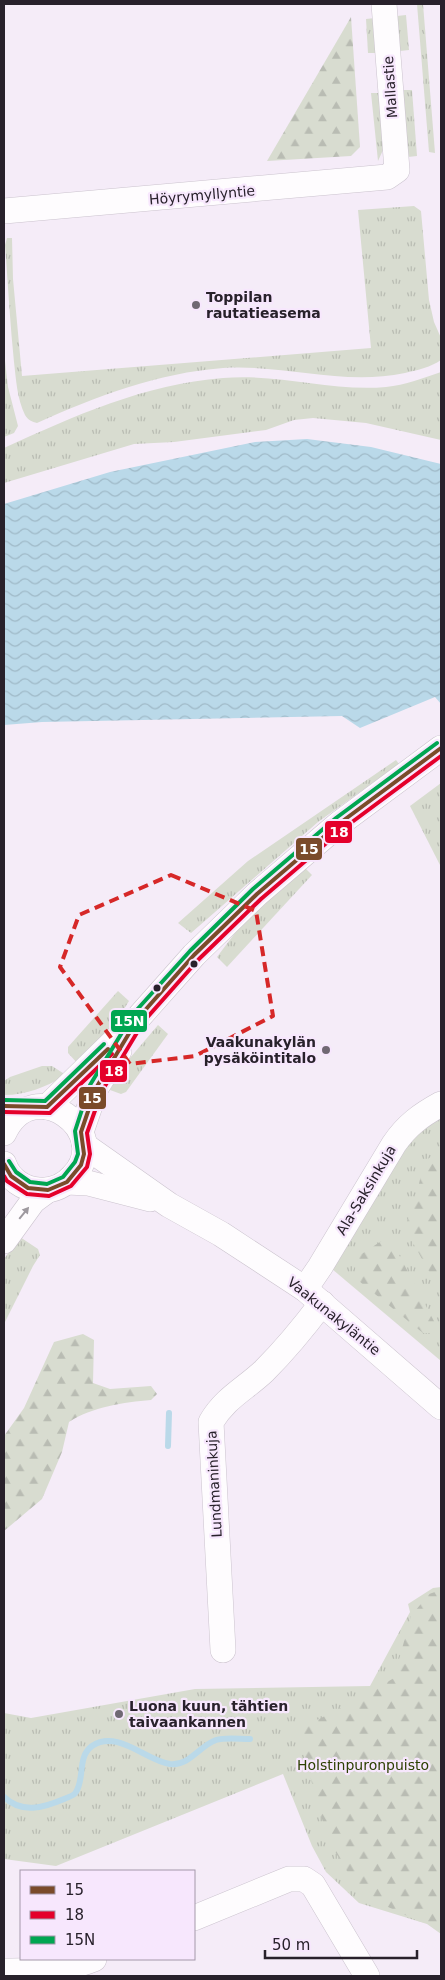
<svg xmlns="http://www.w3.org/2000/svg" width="445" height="1980" font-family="'DejaVu Sans',sans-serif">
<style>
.grass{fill:url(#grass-tufts)}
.forest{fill:url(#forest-firs)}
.water{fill:url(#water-waves)}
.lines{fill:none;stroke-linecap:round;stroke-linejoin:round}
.stream{stroke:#bad9e9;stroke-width:6}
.minor-casing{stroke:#cbc3ce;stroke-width:26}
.minor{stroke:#fefcfe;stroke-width:25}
.bus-1-casing{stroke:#f7e7fd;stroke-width:8}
.bus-2-casing{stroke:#f7e7fd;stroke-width:8}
.bus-3-casing{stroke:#f7e7fd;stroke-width:8}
.bus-1{stroke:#7a4b2a;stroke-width:4}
.bus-2{stroke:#e4002b;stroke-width:4}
.bus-3{stroke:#00a651;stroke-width:4}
.oneway{fill:#9e999f}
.marked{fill:none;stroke:#d62828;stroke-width:4;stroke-dasharray:10 6;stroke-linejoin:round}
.poi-dot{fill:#706873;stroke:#f7e7fd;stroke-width:2}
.bus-dot{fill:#28212b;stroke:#f7e7fd;stroke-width:2}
.labels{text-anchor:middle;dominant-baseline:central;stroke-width:4.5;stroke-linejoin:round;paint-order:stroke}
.street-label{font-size:14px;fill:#28212b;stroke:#f7e7fd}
.poi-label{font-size:14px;font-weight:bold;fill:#28212b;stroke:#f7e7fd;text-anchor:start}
.park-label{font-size:14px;fill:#2d4002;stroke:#f7e7fd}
.line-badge{stroke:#f7e7fd;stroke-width:2}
.badge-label{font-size:14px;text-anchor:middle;font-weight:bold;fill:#fff}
</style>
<defs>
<pattern id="grass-tufts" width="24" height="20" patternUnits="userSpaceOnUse" patternTransform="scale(1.25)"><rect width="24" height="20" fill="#d8dcd0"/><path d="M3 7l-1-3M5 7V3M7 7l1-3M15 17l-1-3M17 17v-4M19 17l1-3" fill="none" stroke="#b9bcb3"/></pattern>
<pattern id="forest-firs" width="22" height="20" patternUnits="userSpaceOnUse" patternTransform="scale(1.25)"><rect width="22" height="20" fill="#d8dcd0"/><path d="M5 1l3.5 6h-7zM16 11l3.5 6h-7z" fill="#b9bcb3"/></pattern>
<pattern id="water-waves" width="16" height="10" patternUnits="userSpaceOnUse" patternTransform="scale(1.25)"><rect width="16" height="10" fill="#bad9e9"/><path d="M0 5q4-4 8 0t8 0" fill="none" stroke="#a0bac8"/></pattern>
</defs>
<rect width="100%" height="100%" fill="#f5ecf8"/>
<g class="grass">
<path d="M417,4H423L435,153L429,152Z"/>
<path d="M406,15L409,50L400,51L397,16Z"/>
<path d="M375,18L377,53H368L366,19Z"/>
<path d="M403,90H412L417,156L408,157Z"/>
<path d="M371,93H380L383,150L378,161Z"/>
<path d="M414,206L421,211L429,300L434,322L441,338V360C431,367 418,370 405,373C341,386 286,364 223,368C158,373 97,396 37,423C32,422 28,420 25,415C17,399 16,379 14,362C10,323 8,284 5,245L7,238H12L13,279L22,376L371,348L358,210Z"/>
<path d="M4,352L8,387L18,426L14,433L4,437Z"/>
<path d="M441,372V440L366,423L313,418L294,420L266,430L174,442L134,444L4,483V448C74,416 145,384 223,378C278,373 332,392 386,387C405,385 424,378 441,372Z"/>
<path d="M396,760L399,764L318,822L191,933L178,923L248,861Z"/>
<path d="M441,783V867L410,806Z"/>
<path d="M305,868L312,875L227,967L217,957L241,925Z"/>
<path d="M118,991L129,1001L112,1028L78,1064L68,1053V1047Z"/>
<path d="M158,1025L168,1034L126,1092L121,1094L110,1090L124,1065Z"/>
<path d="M42,1066H52L66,1075C46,1087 27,1095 4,1095V1081L10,1077Z"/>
<path d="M441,1115V1361L332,1269L400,1149Z"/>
<path d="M20,1237L38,1249L40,1255L33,1266L4,1324V1259Z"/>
<path d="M441,1587V1934L427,1924L359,1903L326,1872L312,1846L283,1774L56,1866L4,1859V1713L31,1718L195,1689L370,1686L410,1612L408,1604L433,1588Z"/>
</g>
<g class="forest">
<path d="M351,17L360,147L351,156L267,161Z"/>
<path d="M441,1149V1293L412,1241L406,1224L415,1201L424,1162Z"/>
<path d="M389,1236L436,1325L434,1333H423L354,1277L357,1257Z"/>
<path d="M83,1334L94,1340L93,1383L110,1389L151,1386L157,1394L151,1400C124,1402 92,1407 69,1422L62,1452L42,1499L4,1531V1436L24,1408L54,1342Z"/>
<path d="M441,1590V1927L418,1921L386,1906L353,1881L328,1840L297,1730L357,1700L394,1678L411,1616L429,1594Z"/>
</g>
<path class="water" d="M307,439L371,447L441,464V704L435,697L360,728L342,716L42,722L4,725V504L110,472L255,442Z"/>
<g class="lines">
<g class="stream">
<path d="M168,1446L169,1413"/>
<path d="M4,1797C22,1814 43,1808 64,1799C68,1797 74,1796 76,1792C85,1778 77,1757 92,1746C118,1729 146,1761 170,1764C190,1766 199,1746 216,1740C226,1737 239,1739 250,1739"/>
</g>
<g class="minor-casing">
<g id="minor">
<path d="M4,211L387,177L397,170L384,4"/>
<path d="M47,1107L139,1017L194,955L257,894L340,823L441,748"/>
<path d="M81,1132L96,1088L119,1051"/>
<path d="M4,1133C33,1071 115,1132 73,1176C64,1186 52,1191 39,1190C23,1189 9,1179 4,1164"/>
<path d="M84,1143L88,1148L169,1205L221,1234L305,1289L441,1407"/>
<path d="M67,1182L88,1183L150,1199"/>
<path d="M4,1241L33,1201L48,1190"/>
<path d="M305,1289L320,1267L394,1144C407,1125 421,1115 441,1104"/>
<path d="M223,1650L211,1422C225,1398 245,1389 264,1371C285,1350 304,1327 322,1303"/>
<path d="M194,1918L289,1879H304L313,1885L367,1976"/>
<path d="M4,1971C35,1971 65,1971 94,1959"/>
</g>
</g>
<use href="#minor" class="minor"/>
<g class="bus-1-casing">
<g id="bus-1">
<path d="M4,1106L47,1107L108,1049"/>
<path d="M4,1164L11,1176L28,1188L48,1190L67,1182L81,1165L84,1154L81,1132L96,1088L139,1017L194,955L257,894L340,823L441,748"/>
</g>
</g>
<g class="bus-2-casing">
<g id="bus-2">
<path d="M4,1112L50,1113L112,1054"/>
<path d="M4,1176L7,1181L27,1194L49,1196L71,1186L87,1167L90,1154L87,1133L102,1091L144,1021L199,959L261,899L344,828L441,756"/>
</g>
</g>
<g class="bus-3-casing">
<g id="bus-3">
<path d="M4,1100L45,1101L104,1044"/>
<path d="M9,1161L16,1172L30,1182L47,1184L63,1177L75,1162L78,1154L75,1131L90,1085L134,1013L190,951L253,889L336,818L437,743"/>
</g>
</g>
<use href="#bus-1" class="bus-1"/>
<use href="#bus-2" class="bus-2"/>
<use href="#bus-3" class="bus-3"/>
</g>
<defs><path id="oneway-solid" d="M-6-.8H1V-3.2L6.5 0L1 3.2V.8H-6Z" transform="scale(1.25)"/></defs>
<use class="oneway" href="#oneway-solid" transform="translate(24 1213) rotate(-51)"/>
<path class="marked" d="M171,875L256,911L273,1016L195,1056L130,1064L60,967L79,915Z"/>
<g class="poi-dot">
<circle cx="196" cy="305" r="5"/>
<circle cx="326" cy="1050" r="5"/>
<circle cx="119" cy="1714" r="5"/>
</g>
<g class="bus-dot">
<circle cx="194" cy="964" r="4.5"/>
<circle cx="157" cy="988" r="4.5"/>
</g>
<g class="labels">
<g class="street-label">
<text transform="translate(390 87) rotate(-94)">Mallastie</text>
<text transform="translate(202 195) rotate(-5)">Höyrymyllyntie</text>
<text transform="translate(366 1190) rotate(-59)">Ala-Saksinkuja</text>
<text transform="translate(334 1316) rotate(39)">Vaakunakyläntie</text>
<text transform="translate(214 1484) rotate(-93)">Lundmaninkuja</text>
</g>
<g class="poi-label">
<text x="206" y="297">Toppilan<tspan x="206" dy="16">rautatieasema</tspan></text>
<text x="316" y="1042" text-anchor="end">Vaakunakylän<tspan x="316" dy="16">pysäköintitalo</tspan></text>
<text x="129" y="1706">Luona kuun, tähtien<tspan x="129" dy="16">taivaankannen</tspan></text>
</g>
<g class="park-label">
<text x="363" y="1765">Holstinpuronpuisto</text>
</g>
</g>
<g class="line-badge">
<rect x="324" y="820" width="29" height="24" rx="5" fill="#e4002b"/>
<rect x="295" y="837" width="28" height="24" rx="5" fill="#7a4b2a"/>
<rect x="110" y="1009" width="38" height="24" rx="5" fill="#00a651"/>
<rect x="99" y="1059" width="29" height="24" rx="5" fill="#e4002b"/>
<rect x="78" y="1086" width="29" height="24" rx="5" fill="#7a4b2a"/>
</g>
<g class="badge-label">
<text x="339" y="837">18</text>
<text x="309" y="854">15</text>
<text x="129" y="1026">15N</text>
<text x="114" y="1076">18</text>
<text x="92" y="1103">15</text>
</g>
<rect width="445" height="1980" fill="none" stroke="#28212b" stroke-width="10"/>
<rect x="20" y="1870" width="175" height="90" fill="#f7e7fd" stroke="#a498a9"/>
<rect x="30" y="1886" width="25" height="8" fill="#7a4b2a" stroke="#a498a9"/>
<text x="65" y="1895" font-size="15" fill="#28212b">15</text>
<rect x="30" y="1911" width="25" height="8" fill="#e4002b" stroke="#a498a9"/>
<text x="65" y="1920" font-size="15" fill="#28212b">18</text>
<rect x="30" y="1936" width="25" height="8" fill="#00a651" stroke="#a498a9"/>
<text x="65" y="1945" font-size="15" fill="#28212b">15N</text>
<path d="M265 1950v8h152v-8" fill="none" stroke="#28212b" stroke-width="2.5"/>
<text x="272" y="1950" font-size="15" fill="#28212b" stroke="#f7e7fd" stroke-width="4" paint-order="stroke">50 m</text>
</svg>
